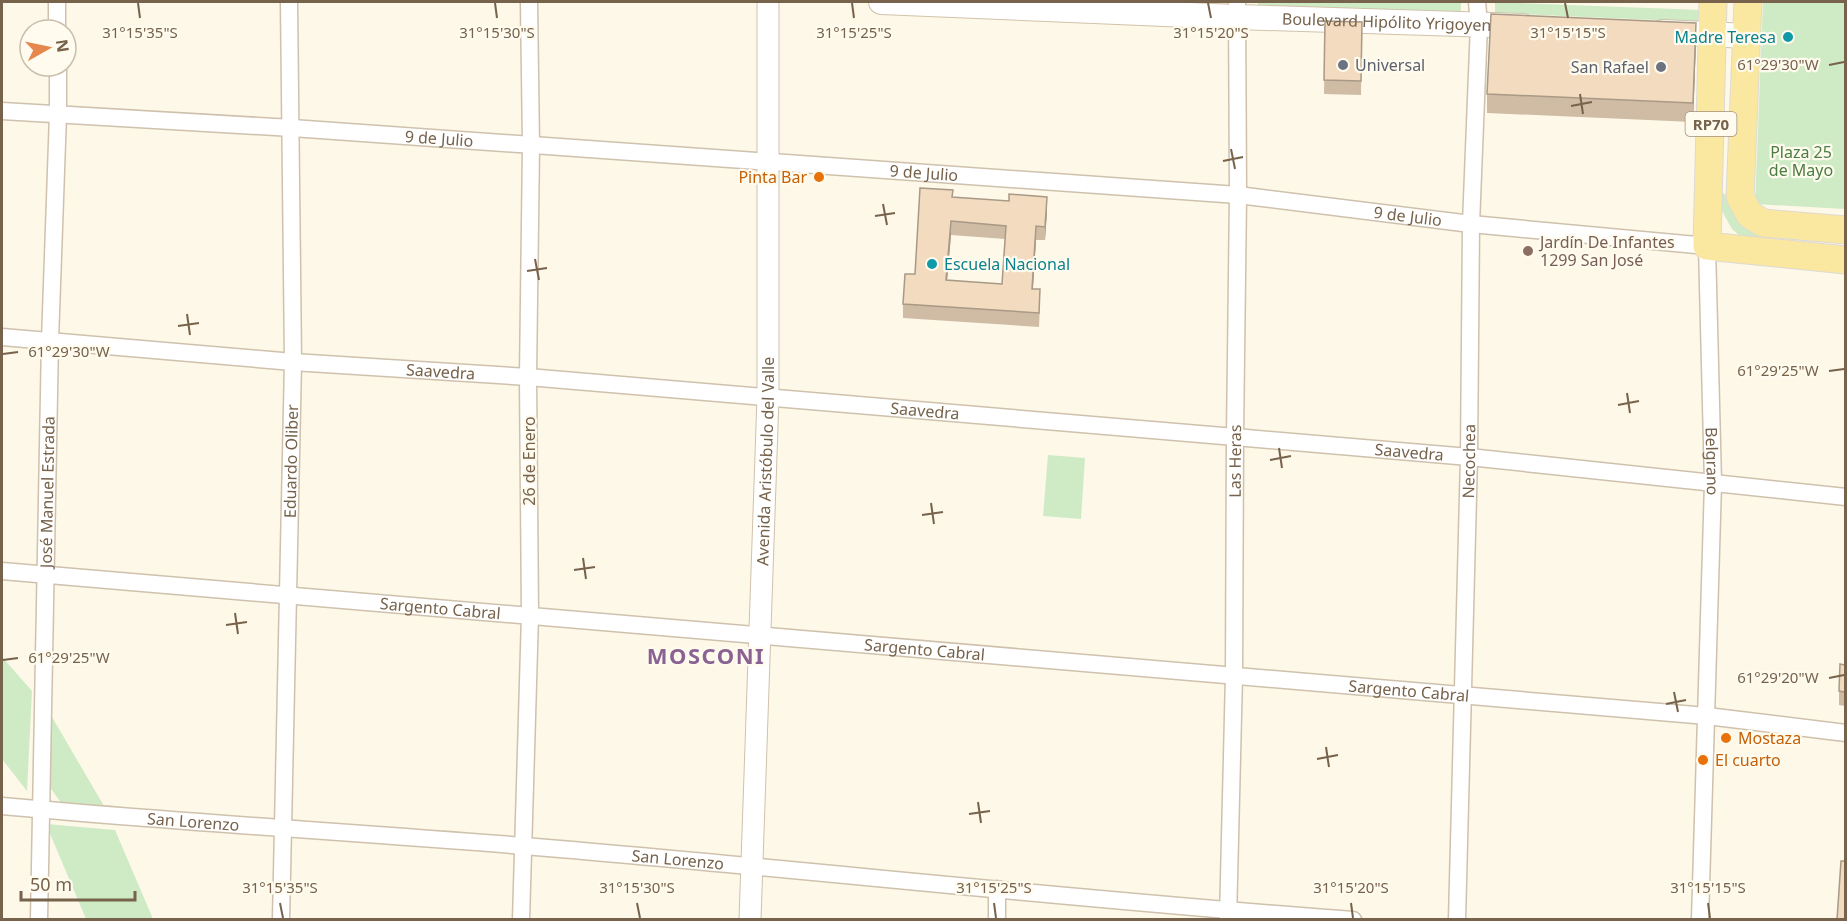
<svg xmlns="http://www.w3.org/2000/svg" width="1847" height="921" font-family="'Noto Sans',sans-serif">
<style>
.green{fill:#ceebc5}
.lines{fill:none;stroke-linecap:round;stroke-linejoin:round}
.minor-casing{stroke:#cfc1ad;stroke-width:19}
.tertiary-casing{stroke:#cfc1ad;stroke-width:23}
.secondary-casing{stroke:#d2c2aa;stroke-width:26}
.primary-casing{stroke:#ded9d4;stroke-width:29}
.minor{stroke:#fff;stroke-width:16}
.tertiary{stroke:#fff;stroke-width:21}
.secondary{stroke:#fff;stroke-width:24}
.primary{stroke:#fbe8a0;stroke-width:27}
.wall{fill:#d0bca4;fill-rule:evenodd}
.shaded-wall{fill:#a99986}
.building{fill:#f2dbbf;stroke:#a99986;stroke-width:1.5;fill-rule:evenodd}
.ticks{fill:none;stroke:#77624b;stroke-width:2}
.culture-dot{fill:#0f9aa8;stroke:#fffbee;stroke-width:2}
.worship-dot{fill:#6b7280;stroke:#fffbee;stroke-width:2}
.food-dot{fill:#e8710a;stroke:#fffbee;stroke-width:2}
.education-dot{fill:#8d6e63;stroke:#fffbee;stroke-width:2}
.labels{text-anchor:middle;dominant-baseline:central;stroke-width:4.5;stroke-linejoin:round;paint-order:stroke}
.shield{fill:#fffbee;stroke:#a0907c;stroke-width:1.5}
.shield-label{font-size:15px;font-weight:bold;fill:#77624b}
.street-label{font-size:16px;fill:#77624b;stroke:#fffbee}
.culture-label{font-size:16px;fill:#0d838f;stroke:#fffbee;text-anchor:end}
.worship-label{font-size:16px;fill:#5b616d;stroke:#fffbee;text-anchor:start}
.park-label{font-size:16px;fill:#4b7d42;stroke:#fffbee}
.food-label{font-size:16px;fill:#c56008;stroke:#fffbee;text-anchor:start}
.education-label{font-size:16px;fill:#785e54;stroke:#fffbee;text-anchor:start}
.district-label{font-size:22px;font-weight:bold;letter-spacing:1.5px;fill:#8b6393;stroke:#fffbee}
.ticks-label{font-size:15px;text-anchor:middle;fill:#77624b;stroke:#fffbee;stroke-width:4.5;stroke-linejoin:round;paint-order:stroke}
</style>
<rect width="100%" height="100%" fill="#fdf8e7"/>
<g class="green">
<path d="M1258,2H1461V13L1258,6Z"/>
<path d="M1495,2L1701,10V22L1495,13Z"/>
<path d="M1763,2H1845V209L1755,204Z"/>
<path d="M1722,192L1768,231L1774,243L1745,240L1732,229L1722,211Z"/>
<path d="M1048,455L1085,458L1081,519L1043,516Z"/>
<path d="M2,657L32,691L27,791L2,759Z"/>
<path d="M52,717L104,806L62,804L49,786Z"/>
<path d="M46,824L115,830L153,919H86Z"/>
</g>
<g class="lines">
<g class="minor-casing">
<g id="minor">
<path d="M57,2V30"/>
<path id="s1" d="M2,111L292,128L1238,195L1471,224L1707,246L1713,483L1700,920"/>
<path id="s2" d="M2,337L293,362L528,377L1235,437L1469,457L1846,497"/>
<path id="s3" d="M2,571L1707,716L1846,733"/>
<path id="s4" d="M2,806C176,822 350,832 525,846C801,869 1077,900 1353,920"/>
<path id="s5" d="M39,920L50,341L58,114V66"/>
<path id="s6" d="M281,920L293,362L289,2"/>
<path d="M521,920L530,615L528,377L531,146L529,2"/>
<path d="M997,920V889"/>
<path id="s7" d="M1228,920L1234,675L1235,437L1238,195L1237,2"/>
<path id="s8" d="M1457,920L1469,457L1471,224L1479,24L1477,2"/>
</g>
</g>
<g class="tertiary-casing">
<g id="tertiary">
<path id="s9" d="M750,920L768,397V2"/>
</g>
</g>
<g class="secondary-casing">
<g id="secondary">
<path id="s10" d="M881,2L1236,17L1523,26"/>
<path d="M1663,32L1747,36"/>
</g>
</g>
<g class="primary-casing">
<g id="primary">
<path d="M1713,2L1707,246L1846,260"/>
<path d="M1748,2L1740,197L1750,215L1763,223L1846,230"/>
</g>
</g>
<use href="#minor" class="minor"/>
<use href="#tertiary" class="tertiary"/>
<use href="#secondary" class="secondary"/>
<use href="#primary" class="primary"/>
</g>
<g class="wall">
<path d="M1325,21L1362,22L1361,95L1324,94Z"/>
<path d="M1696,41L1693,122L1487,113V94Z"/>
<path d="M953,197L1047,211L1045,240H1036L1033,289L1040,303L1039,327L903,318V304L915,274ZM951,235L1005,239L1002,284L947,280Z"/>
<path d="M1845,665V706L1839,705V691Z"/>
</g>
<g class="shaded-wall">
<path d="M1696,23V41L1693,122V103Z"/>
<path d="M1047,197V211L1045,240V227Z"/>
<path d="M951,221V235L946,294V280Z"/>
<path d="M1036,226V240L1032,303V289Z"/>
</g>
<g class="building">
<path d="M1491,14L1696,23L1693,103L1487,94Z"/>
<path d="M1325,21L1362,22L1361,81L1324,80Z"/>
<path d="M920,188L953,190L952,197L1009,201V194L1047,197L1045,227L1036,226L1032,289H1040L1039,313L903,304L905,274H915ZM951,221L1006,226L1002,284L946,280Z"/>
<path d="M1840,664L1845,665V692L1839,691Z"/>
<path d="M1841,861H1845V920H1837Z"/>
</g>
<path class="ticks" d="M138,3L140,18M495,3L497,18M852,3L854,18M1208,3L1211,18M1565,3L1568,18M1829,65L1844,62M1580,94L1583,114M1571,106L1592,102M1231,149L1235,169M1223,161L1243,157M883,204L887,225M875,216L895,213M535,259L539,280M527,271L547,268M187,314L190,335M178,326L199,323M3,354L18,352M1829,371L1844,369M1627,393L1630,413M1618,405L1639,401M1279,448L1282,468M1270,460L1291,456M931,503L934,524M922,515L943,512M583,558L586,579M574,570L595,567M235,613L238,634M226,625L247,622M3,660L18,658M1829,678L1844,675M1674,692L1678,712M1666,704L1686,700M1326,747L1329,767M1317,759L1338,755M978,802L981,823M969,814L990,811M280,903L283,918M637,903L640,918M994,903L996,918M1351,903L1353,918M1708,903L1710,918"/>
<g class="culture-dot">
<circle cx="1788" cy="37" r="6"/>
<circle cx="932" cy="264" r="6"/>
</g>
<g class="worship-dot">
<circle cx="1343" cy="65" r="6"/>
<circle cx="1661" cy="67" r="6"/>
</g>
<g class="food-dot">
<circle cx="819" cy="177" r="6"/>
<circle cx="1726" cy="738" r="6"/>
<circle cx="1703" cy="760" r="6"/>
</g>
<circle class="education-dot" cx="1528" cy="251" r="6"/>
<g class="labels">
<rect class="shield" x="1685.5" y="112" width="51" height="24" rx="4.5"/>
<g class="shield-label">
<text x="1711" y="124">RP70</text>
</g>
<g class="street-label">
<text stroke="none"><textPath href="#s10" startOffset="506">Boulevard Hipólito Yrigoyen</textPath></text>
<text stroke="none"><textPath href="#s1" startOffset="438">9 de Julio</textPath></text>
<text stroke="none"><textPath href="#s1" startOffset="924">9 de Julio</textPath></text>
<text stroke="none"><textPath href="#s1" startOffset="1410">9 de Julio</textPath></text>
<text stroke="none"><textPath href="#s2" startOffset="440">Saavedra</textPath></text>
<text stroke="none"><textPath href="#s2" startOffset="926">Saavedra</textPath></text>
<text stroke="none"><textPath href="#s2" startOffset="1412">Saavedra</textPath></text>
<text stroke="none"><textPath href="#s8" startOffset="459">Necochea</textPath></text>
<text stroke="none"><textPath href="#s6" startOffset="459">Eduardo Oliber</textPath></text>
<text transform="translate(529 461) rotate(-90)">26 de Enero</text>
<text stroke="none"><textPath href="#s9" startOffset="459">Avenida Aristóbulo del Valle</textPath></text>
<text stroke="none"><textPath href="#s7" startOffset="459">Las Heras</textPath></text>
<text stroke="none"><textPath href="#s1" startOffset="1926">Belgrano</textPath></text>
<text stroke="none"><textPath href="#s5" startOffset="428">José Manuel Estrada</textPath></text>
<text stroke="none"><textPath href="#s3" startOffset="440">Sargento Cabral</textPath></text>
<text stroke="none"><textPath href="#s3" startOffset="926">Sargento Cabral</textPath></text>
<text stroke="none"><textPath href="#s3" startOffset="1412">Sargento Cabral</textPath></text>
<text stroke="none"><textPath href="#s4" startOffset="192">San Lorenzo</textPath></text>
<text stroke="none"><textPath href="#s4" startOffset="678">San Lorenzo</textPath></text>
</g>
<g class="culture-label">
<text x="1776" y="37">Madre Teresa</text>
<text x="944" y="264" text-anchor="start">Escuela Nacional</text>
</g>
<g class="worship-label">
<text x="1355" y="65">Universal</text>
<text x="1649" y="67" text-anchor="end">San Rafael</text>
</g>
<g class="park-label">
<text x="1801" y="152">Plaza 25<tspan x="1801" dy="18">de Mayo</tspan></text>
</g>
<g class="food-label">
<text x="807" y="177" text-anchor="end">Pinta Bar</text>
<text x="1738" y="738">Mostaza</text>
<text x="1715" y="760">El cuarto</text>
</g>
<g class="education-label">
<text x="1540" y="242">Jardín De Infantes<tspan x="1540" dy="18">1299 San José</tspan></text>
</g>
<g class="district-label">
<text x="706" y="655">MOSCONI</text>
</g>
</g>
<g class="ticks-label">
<text x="854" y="38">31°15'25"S</text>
<text x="1211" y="38">31°15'20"S</text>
<text x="1568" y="38">31°15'15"S</text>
<text x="140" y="38">31°15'35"S</text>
<text x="497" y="38">31°15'30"S</text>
<text x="1778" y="70">61°29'30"W</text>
<text x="69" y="357">61°29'30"W</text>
<text x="1778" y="376">61°29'25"W</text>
<text x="69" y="663">61°29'25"W</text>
<text x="1778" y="683">61°29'20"W</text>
<text x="280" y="893">31°15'35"S</text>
<text x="637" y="893">31°15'30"S</text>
<text x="994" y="893">31°15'25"S</text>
<text x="1351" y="893">31°15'20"S</text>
<text x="1708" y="893">31°15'15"S</text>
</g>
<rect width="1847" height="921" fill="none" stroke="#77624b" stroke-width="6"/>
<g transform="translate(48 48) rotate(81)"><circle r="28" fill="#fffbee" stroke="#c9bead" stroke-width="1.5"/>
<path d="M0-4.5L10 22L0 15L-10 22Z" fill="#e6884d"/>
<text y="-9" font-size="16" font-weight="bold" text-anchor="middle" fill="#77624b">N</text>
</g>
<path d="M21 891v9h114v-9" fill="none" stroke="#77624b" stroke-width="3"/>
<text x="30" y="891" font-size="18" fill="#77624b" stroke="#fffbee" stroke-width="4.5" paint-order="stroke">50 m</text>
</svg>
